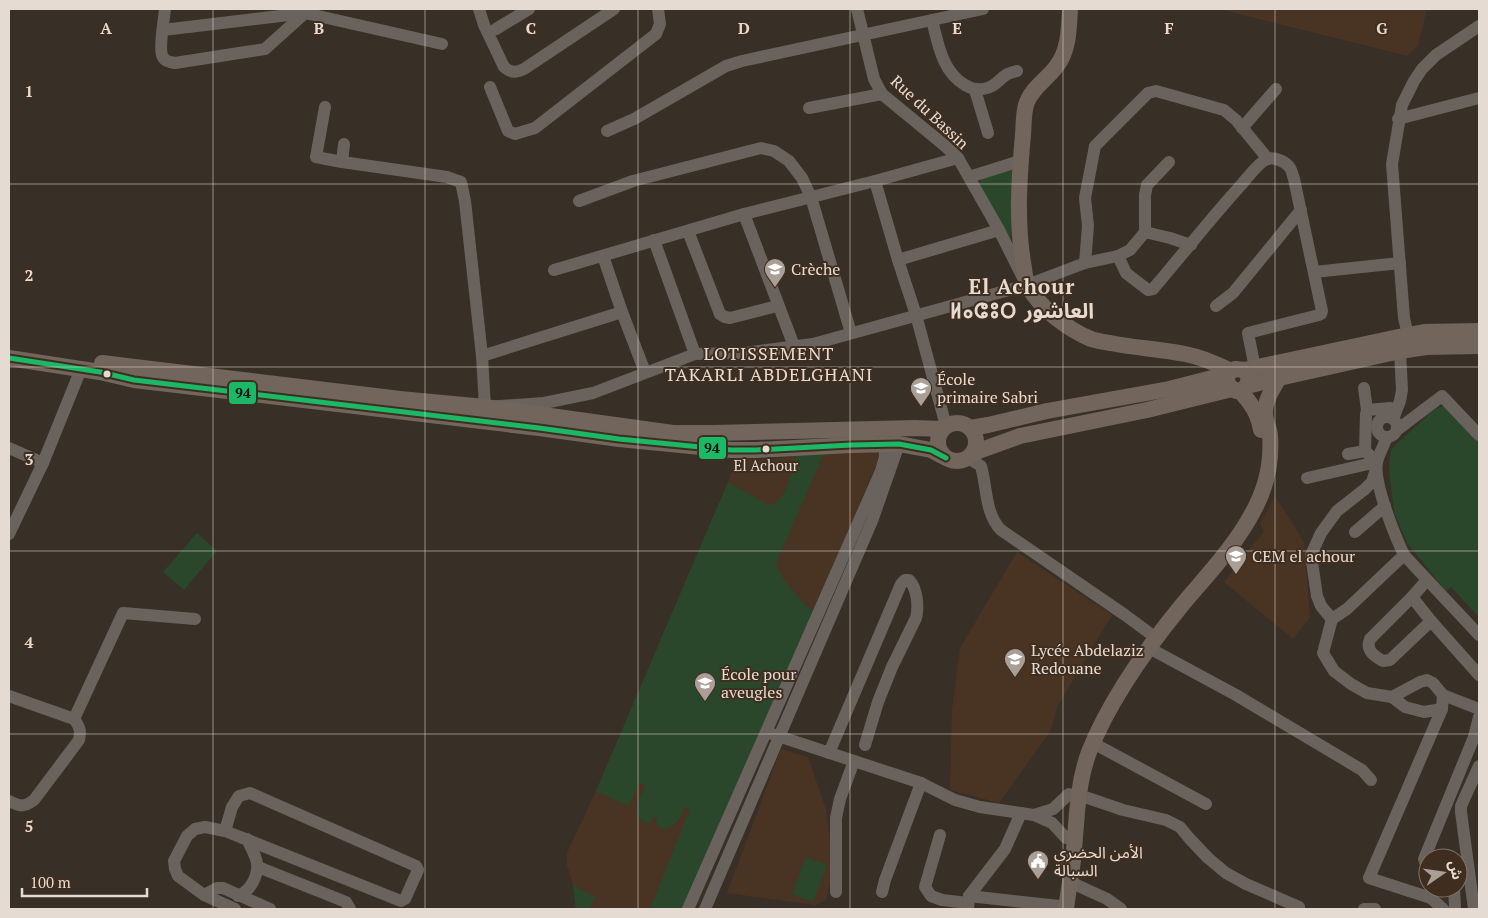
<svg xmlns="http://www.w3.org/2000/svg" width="1488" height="918" font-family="'PT Serif','Noto Sans Arabic','Noto Sans Tifinagh',serif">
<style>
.built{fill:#493423}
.green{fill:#2a472b}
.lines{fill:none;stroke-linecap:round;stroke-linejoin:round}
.minor{stroke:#6a635d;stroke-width:12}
.major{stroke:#71655c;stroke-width:16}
.bus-1-casing{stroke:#3f2e20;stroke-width:9}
.bus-1{stroke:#1ab867;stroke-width:5}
.grid{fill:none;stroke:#e6dbd2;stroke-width:1;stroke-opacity:0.55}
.bus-dot{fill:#e6dbd2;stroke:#3f2e20;stroke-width:2}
.labels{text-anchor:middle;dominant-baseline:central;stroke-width:4;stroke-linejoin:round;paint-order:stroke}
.bus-label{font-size:15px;fill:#e6dbd2;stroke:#3f2e20}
.street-label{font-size:16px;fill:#e6dbd2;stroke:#3f2e20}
.poi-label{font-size:16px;fill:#e6dbd2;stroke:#3f2e20;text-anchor:start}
.neighbourhood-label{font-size:18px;letter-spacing:1px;fill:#e6dbd2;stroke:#3f2e20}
.district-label{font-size:21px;font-weight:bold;letter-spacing:1px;fill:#e6dbd2;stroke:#3f2e20}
.grid-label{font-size:16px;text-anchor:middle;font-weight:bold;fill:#e6dbd2;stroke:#3f2e20;stroke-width:4;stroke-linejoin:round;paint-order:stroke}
.line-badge{stroke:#3f2e20;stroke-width:2}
.pale-badge-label{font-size:14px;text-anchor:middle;font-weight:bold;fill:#111}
</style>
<rect width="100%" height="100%" fill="#382f27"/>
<g class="built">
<path d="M1219,9H1427L1418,45L1408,56Z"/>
<path d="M877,452L880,457L684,909H576L573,885L567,865V853L596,791L728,482L737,458L769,460L796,455Z"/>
<path d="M1275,496L1304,542L1310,617L1293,639L1224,582L1264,531L1260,524Z"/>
<path d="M1017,552L1112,615L1057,707L1051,730L999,803L950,790L952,709L960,648Z"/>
<path d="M781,749L808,757L826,809L833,868L826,900L815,905L727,893Z"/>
</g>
<g class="green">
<path d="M1013,170L1011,241L979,184L982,178Z"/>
<path d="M1443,406L1446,407L1479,441V617L1451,587L1446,591L1407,543L1394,512L1389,471L1390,454L1392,448L1435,409Z"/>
<path d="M824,453L776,563C782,583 801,599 815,614L684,909H650L690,809L684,807C680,820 676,826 662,829L656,824L657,817L655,816L652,821L647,823C629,817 641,797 645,785L639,783L629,806L596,791L728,482L768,505C788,503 791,471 796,455Z"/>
<path d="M197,533L217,551L184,590L163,572Z"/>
<path d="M806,857L827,865L813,902L792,894Z"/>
<path d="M573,885L595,897L589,909H576Z"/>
</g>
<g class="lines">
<g class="minor">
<path d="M165,9C164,19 159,47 162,55C164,61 169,62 175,63L265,49L305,13V11"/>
<path d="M479,9L484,25L504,67C511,73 516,73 524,69L614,9"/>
<path d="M857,9L874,79L882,94L944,145L958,158L999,230L1022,276"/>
<path d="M932,20C938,43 942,72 965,85C972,89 979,91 987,88C996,86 999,79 1006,75C1009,73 1014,72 1017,71"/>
<path d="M496,29L529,9"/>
<path d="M163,30L305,13L442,44"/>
<path d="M490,87L508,131L515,134L535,128L656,34L660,24L658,9"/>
<path d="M975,90L988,133"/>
<path d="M325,107L316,157L342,162L447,177L461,182L465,201L482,356L485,407L544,403L593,393L695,354L744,353L813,344L1027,285L1085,263L1118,256L1130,250L1145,232V195L1147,185L1169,162"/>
<path d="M809,108L882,94"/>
<path d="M1398,119L1479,98"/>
<path d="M1242,128L1276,89"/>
<path d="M607,131L634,119L726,66L742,61L983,9"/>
<path d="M342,162L344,144"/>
<path d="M969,177L1020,161"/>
<path d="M875,181L898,260L916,315L946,426"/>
<path d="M579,201L633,181L761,148L774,151L789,161L802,178L811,197L851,333"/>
<path d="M744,214L794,346"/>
<path d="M688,231L720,314L725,317L730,318L777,306"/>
<path d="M1145,232L1170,238L1191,245"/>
<path d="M654,240L695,354"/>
<path d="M603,256L622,312L645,372"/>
<path d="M1118,256L1126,273L1148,290L1153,289C1183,254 1211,218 1242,184C1249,176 1257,164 1267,159C1274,156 1286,162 1290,168C1292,171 1293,176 1294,179L1322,311L1321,314L1319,315L1248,333L1255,368"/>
<path d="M898,260L999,230"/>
<path d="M1085,263L1088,226L1085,198L1095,146L1148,93L1156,91L1224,110L1236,120L1268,159"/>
<path d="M554,270L744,214L875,181L958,158"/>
<path d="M1314,272L1400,263"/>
<path d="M1216,306L1233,293L1301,210"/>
<path d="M1408,335L1404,318L1392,164L1402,105L1414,81L1422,69L1436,55L1479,26"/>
<path d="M482,356L622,312"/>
<path d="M1364,388L1367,410"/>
<circle cx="1387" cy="427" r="10"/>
<path d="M1393,419L1400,401L1402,390L1400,351"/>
<path d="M1397,430L1442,396L1479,435"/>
<path d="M1387,437C1384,445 1379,454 1377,462C1373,482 1395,536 1404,555L1479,635"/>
<path d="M9,448L43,463"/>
<path d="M1348,454L1365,451"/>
<path d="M968,458L981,466C987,487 985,514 1001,530L1125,615L1148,632"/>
<path d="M1377,462L1365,451L1366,414L1367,410L1390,408"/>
<path d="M1307,478L1377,462"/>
<path d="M1355,532L1385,506"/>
<path d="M9,534L43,463L81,369"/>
<path d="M1404,555L1347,609L1332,619L1323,653L1334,671L1351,684L1367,693L1392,697L1405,707L1424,712L1442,709"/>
<path d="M1427,580L1412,597L1431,621L1479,675"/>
<path d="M1412,597L1370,639C1365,650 1374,656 1383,661L1390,660L1431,621"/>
<path d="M1332,619L1321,606L1317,596L1311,555L1321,533L1337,511L1365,489L1372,482L1376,469"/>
<path d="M1149,648L1236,695L1362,770L1371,780"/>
<path d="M9,696L74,719C80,727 81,731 79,740L34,800C23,808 20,806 9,801"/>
<path d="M1392,697L1420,682L1427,680L1433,683L1443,695L1479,709"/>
<path d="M74,719L123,613L195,619"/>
<path d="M772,734L921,783L955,800L980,807L1034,815"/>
<path d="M1093,743L1206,804"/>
<path d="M829,753L901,584L905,580H909C917,588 919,606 916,618L892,667L878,702L865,745"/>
<path d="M1079,795L1123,810L1166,820L1180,827L1189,838L1208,858L1226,873L1246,884L1299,907"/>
<path d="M225,831L232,807L239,796L250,793L416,866L418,870L405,899L401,901L225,831L205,827L195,829L187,836L174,861L175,869L178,876L204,895L235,909"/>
<path d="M940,835L925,887L931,896L942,900L968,903"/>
<path d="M1066,838L1052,823L1034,815L1053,809L1069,794"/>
<path d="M258,867L346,902L350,909"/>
<path d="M1428,869L1424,859L1474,737L1479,717"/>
<path d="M1070,882L1107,899L1121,909"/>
<path d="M836,892V818L840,799L854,761"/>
<path d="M882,892L885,880L921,783"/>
<path d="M204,895L217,888H223L270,909"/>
<path d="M238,896C246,892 249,889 253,882C262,864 255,856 247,839"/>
<path d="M969,896L1059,906"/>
<path d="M688,909L881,471L885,457L884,444"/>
<path d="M705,909L872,521L899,444"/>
<path d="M968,909L969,896L1005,849L1021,813"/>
<path d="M1364,909H1375"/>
<path d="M1443,909L1431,898L1369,878L1442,709L1443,695"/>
<path d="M1454,909L1455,907L1454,888"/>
<path d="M1474,909L1461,812V806L1479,766"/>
</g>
<g class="major">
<path d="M1070,9C1069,28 1069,51 1056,67C1047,79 1033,87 1027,102C1023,112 1024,124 1023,135C1019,179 1016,225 1024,268C1025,274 1025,281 1028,286C1041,309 1067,329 1091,339C1097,341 1104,342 1110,343C1135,348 1160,349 1185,354C1201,357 1217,364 1231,371"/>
<path d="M9,358L100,372L134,380L539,428L619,439L731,450H756L851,445L899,444L931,450L946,458"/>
<path d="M102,363L400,399L485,407L673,433H714L915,428L942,429"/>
<path d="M1244,370L1408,335L1424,332L1479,331"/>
<path d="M1247,386L1249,377L1244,370L1235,369C1228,372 1225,378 1229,386L1236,391H1240L1247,386L1279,378L1400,351L1426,347L1479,346"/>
<path d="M1240,391C1251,403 1258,413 1261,430"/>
<circle cx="957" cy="442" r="19"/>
<path d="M970,428L988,425L1047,411L1169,389L1228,374"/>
<path d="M973,453L1020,436L1147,410L1232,389"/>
<path d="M1066,909C1068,893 1071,877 1073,860C1077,824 1076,787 1089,752C1110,699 1146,649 1182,605C1208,574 1237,544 1255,508C1267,485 1272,461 1270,435C1269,428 1265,420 1265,413C1265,400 1273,388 1279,378"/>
</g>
<g class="bus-1-casing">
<path id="bus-1" d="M9,358L100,372L134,380L539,428L619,439L731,450H756L851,445L899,444L931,450L946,458"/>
</g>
<use href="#bus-1" class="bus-1"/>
</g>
<path class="grid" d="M213,9V909M425,9V909M638,9V909M850,9V909M1063,9V909M1275,9V909M9,184H1479M9,367H1479M9,551H1479M9,734H1479"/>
<defs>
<g id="school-pin" transform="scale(1.125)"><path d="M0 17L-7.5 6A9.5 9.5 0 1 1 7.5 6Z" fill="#a99f96" stroke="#3f2e20"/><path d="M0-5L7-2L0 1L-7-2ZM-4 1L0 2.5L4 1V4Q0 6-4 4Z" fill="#fff"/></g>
<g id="civic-pin" transform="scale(1.125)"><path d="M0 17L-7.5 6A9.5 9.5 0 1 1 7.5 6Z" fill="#a99f96" stroke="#3f2e20"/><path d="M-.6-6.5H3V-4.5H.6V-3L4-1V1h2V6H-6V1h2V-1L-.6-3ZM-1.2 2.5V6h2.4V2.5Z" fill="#fff"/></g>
</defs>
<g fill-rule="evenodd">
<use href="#school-pin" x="775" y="269"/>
<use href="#school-pin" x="921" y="388"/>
<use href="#school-pin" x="1236" y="556"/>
<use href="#school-pin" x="1015" y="659"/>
<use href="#school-pin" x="705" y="683"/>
<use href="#civic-pin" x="1038" y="861"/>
</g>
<g class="bus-dot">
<circle cx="107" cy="374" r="4.5"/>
<circle cx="766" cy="449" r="4.5"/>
</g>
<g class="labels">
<g class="bus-label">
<text x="766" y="465">El Achour</text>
</g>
<g class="street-label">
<text transform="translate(930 112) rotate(43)">Rue du Bassin</text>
</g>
<g class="poi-label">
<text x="791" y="269">Crèche</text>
<text x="937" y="379">École<tspan x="937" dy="18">primaire Sabri</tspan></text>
<text x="1252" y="556">CEM el achour</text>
<text x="1031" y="650">Lycée Abdelaziz<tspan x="1031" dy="18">Redouane</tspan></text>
<text x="721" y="674">École pour<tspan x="721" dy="18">aveugles</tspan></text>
<text x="1054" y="852">الأمن الحضري<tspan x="1054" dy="18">السبالة</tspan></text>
</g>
<g class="neighbourhood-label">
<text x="769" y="353">LOTISSEMENT<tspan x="769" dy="21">TAKARLI ABDELGHANI</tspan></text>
</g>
<g class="district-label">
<text x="1022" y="286">El Achour<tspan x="1022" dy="24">ⵍⴰⵛⵓⵔ العاشور</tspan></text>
</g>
</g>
<g class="grid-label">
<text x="106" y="34">A</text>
<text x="319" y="34">B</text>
<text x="531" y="34">C</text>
<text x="744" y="34">D</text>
<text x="957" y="34">E</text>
<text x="1169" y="34">F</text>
<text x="1382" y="34">G</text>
<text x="29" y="97">1</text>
<text x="29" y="281">2</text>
<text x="29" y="465">3</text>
<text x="29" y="648">4</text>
<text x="29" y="832">5</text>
</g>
<g class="line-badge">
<rect x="228" y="381" width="29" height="24" rx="5" fill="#1ab867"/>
<rect x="698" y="436" width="29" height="24" rx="5" fill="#1ab867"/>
</g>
<g class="pale-badge-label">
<text x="243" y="398">94</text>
<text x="712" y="453">94</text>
</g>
<rect width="1488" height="918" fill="none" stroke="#e6dbd2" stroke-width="20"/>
<g transform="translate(1443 873) rotate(77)"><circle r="24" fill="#3f2e20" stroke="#827367"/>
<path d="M0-4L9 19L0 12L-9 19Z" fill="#a99f96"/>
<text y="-8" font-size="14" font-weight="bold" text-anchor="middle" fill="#e6dbd2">ش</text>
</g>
<path d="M22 888v8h125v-8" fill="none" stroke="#e6dbd2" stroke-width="2.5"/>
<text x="30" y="888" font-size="15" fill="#e6dbd2" stroke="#3f2e20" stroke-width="4" paint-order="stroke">100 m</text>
</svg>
